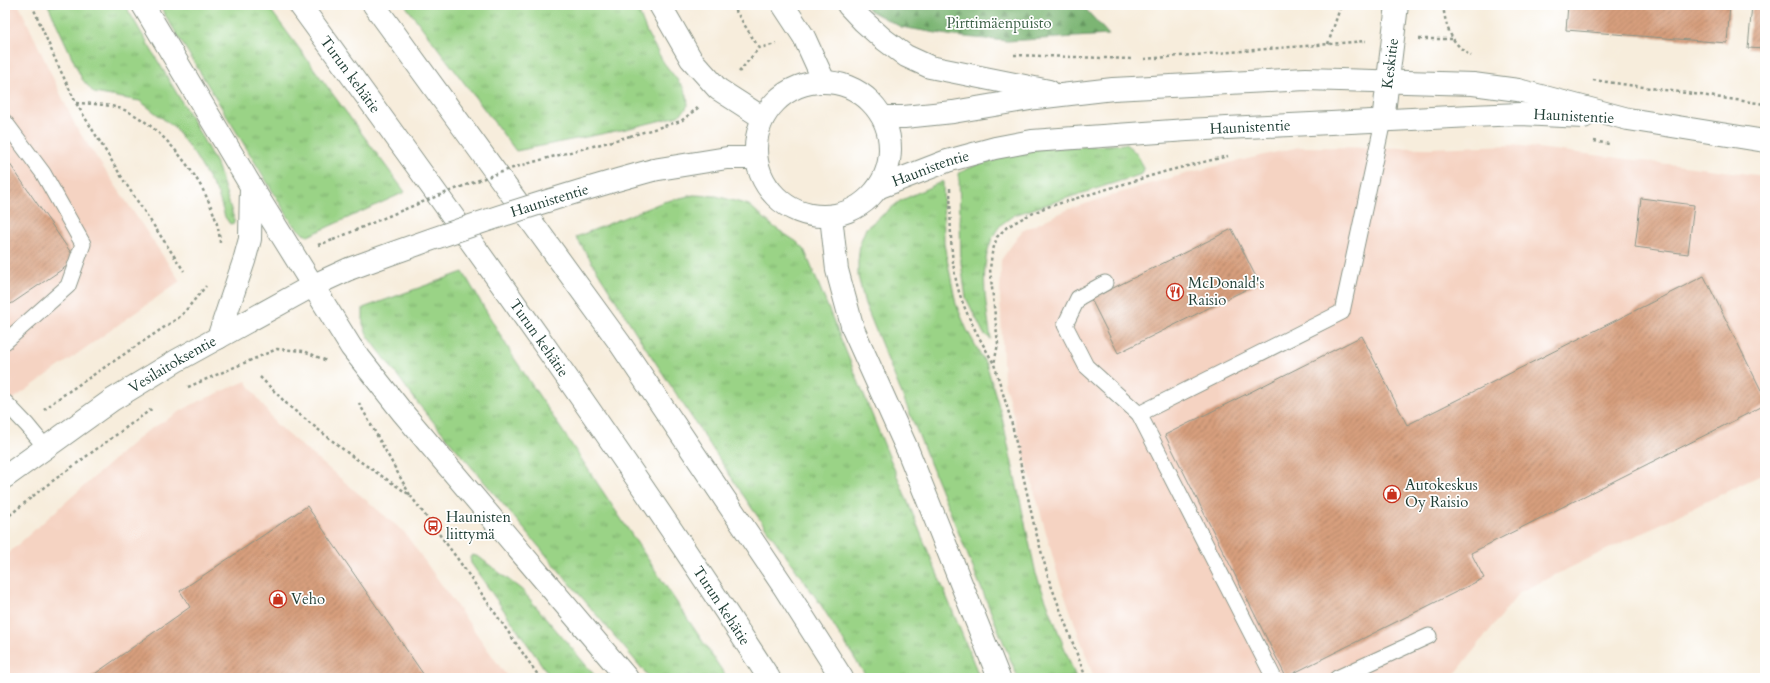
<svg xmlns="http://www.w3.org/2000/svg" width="1770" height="683" font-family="Cardo,serif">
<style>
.built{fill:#f5d3c2}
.grass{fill:url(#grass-tufts);stroke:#5c885d}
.forest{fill:url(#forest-firs);stroke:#4d7954}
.building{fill:url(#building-hatch)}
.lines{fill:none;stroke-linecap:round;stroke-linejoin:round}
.service-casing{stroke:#8b9588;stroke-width:17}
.minor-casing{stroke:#8b9588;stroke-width:24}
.tertiary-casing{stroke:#8b9588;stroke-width:24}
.trunk-casing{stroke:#8b9588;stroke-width:24}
.path{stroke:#8b9588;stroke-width:2.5;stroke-dasharray:3 3;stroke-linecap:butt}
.service{stroke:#fff;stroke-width:15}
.minor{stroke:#fff;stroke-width:22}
.tertiary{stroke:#fff;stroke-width:22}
.trunk{stroke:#fff;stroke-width:22}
.tertiary-bridge-casing{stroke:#8b9588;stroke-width:24;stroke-linecap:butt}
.path-bridge{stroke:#8b9588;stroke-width:2.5;stroke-dasharray:3 3;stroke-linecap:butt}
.tertiary-bridge{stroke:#fff;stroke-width:22}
.labels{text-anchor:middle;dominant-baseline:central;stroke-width:3.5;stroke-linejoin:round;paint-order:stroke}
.park-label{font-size:15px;fill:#3e6248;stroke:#fff}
.street-label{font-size:15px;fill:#1f3d34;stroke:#fff}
.poi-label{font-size:15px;fill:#1f3d34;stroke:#fff;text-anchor:start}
</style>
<defs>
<pattern id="grass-tufts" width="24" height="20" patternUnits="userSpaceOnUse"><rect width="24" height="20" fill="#9ad386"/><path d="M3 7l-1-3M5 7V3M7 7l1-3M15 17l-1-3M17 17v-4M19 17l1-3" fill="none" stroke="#7dac6e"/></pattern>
<pattern id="forest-firs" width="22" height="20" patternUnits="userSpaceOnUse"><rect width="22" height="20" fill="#7bb573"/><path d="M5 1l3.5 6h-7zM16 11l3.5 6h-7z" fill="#64945f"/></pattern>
<pattern id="building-hatch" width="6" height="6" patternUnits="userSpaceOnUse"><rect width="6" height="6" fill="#d79f7d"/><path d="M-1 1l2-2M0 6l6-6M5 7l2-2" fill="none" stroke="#ae8367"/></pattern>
</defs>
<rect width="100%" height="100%" fill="#fff"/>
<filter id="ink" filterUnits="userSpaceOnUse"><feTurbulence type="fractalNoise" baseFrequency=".025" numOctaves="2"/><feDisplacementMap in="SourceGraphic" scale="8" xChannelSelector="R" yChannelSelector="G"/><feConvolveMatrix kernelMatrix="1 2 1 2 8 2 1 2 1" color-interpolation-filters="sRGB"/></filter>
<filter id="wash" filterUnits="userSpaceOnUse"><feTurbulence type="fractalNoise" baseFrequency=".012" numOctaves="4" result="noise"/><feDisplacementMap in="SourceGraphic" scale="16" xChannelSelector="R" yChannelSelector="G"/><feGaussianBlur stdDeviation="0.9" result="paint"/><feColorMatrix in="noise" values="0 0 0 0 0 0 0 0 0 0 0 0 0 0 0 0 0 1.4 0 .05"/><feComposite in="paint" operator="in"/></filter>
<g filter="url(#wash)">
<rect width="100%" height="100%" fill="#f7eddc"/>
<g class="built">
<path d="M5,5H19L76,127L180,281L5,405Z"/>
<path d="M1513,145L1765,176V473L1520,592L1452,678H1094L1059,579L1004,382L1000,295L1001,260L1022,231L1069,209L1145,185L1200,170L1299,147L1431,148Z"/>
<path d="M246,381L276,424L404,532L508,678H5V556L144,433L193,404Z"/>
</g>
<g class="grass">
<path d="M48,5H125L193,121L218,167L234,219V223L230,224L225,217L218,194L196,157L175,128L140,101L94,93L82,79Z"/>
<path d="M159,5H267L405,192L308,236L303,234L292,223Z"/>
<path d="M405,5H636L647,33L664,63L683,87L687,95L688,105L685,110L678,116L626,129L516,151Z"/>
<path d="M1125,144C1135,150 1140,158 1144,169L1142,174L1014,215C1009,219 1003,222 999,227C976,258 986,303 991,339L984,334L966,298L961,263L959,173L991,158L1035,149Z"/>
<path d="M943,181L944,244L956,304L967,330L987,366L1002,417L1036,574L1076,678H1018L865,304L858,276V262L860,243L866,228L900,201Z"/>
<path d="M693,195L716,196L749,205L774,227L797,242L804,249L980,678H867L819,602L751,507L640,339L576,237L663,202Z"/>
<path d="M463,272L514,358L727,678H650L420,406L368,336L363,324V308Z"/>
<path d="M473,555L479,557L522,590L597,678H551L471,563L470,557Z"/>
</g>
<path class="forest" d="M864,5H1082L1109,35L1007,41L954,36L901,27L869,10Z"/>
<g id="blocks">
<g class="building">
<path d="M1568,5H1730L1727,43L1566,30Z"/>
<path d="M1752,5H1765V49L1748,48Z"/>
<path d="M5,157L76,260L11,304L5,295Z"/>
<path d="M1641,198L1694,205L1688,254L1635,247Z"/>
<path d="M1232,229L1259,283L1118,353L1091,299Z"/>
<path d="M1704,276L1765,398V405L1471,553L1484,578L1286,677L1165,435L1362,336L1407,425Z"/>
<path d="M307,506L426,678H89L190,607L180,591Z"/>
</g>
</g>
</g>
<g filter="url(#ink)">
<use href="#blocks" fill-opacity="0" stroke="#8b9588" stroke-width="1"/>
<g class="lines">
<g class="service-casing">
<g id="service">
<path d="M5,122L43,173L83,244L68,286L5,342"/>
<path d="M1105,283L1078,298L1065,325L1086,366L1139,414"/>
<path d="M5,402L27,425L46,448"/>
<path d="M1274,678L1139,414L1342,312L1383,121"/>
<path d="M1337,678L1429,636"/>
</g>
</g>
<g class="minor-casing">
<g id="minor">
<path id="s1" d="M1383,121L1397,5"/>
</g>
</g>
<g class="tertiary-casing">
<g id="tertiary">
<path d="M783,5L804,37L824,81"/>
<path d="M848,5L863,21L882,38L906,56L930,67L1049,91"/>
<circle cx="823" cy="149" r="67"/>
<path d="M883,117H904L953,112L1036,98L1113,89L1306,79L1473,84L1518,90L1628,119L1765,141"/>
<path d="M653,170L727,158H756"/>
<path id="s2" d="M880,187L947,161L995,148L1032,141L1187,130L1472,116L1520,114L1584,117"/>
<path id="s3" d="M5,477L112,400L176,361L312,286L349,269"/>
</g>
</g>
<g class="trunk-casing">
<g id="trunk">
<path d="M143,5L251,186L351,347L403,413L627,678"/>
<path id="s4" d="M300,5C461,226 621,448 769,678"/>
<path d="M374,5L619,342L784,587L842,678"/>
<path d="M660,5L691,59L718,89L763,118"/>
<path d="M831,216L837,270L853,329L908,451L999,678"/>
<path d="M218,338L244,261L250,239L251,186"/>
</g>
</g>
<g class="path">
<path d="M32,5L56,61L76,103L126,184L184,271"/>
<path d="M732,5L759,48"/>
<path d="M1443,5C1446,29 1451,43 1471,56"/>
<path d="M1419,39H1452"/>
<path d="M1328,44L1341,5"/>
<path d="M1014,55L1133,59"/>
<path d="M1144,59L1366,41"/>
<path d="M739,72L759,48L776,44"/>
<path d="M1593,80L1765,104"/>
<path d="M76,103C94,104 113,104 129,112C170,132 218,197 220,243"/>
<path d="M630,136L681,121L699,107"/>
<path d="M1594,141L1609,144"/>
<path d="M950,188C951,223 949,261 960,295C968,319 981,341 994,364"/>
<path d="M318,245L333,240"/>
<path d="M260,377L290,407L349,454L410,495L457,558L540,678"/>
<path d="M188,387L277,349L304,351L327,361"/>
<path d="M359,403L410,495"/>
<path d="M44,410L56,400L181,316L206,286"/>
<path d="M5,519L43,488L153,408"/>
<path d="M1086,678L1049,580L1034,525L1011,420L994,364L998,344L990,269L992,253L997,237L1007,227L1023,218L1044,208L1167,171L1228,156"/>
</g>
<use href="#service" class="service"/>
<use href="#minor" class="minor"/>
<use href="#tertiary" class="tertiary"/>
<use href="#trunk" class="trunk"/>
<g class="tertiary-bridge-casing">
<g id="tertiary-bridge">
<path id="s5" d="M349,269C449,232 550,198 653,170"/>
</g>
</g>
<path class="path-bridge" d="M333,240C392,214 452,189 513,168C552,156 592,147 630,136"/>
<use href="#tertiary-bridge" class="tertiary-bridge"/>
</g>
</g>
<defs>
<g id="restaurant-ring" transform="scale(0.9)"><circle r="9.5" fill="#fff" stroke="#c8321e" stroke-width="1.5"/><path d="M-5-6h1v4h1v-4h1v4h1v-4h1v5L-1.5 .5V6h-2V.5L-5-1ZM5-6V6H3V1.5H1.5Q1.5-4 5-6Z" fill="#c8321e"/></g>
<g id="shop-ring" transform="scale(0.9)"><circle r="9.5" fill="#fff" stroke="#c8321e" stroke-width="1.5"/><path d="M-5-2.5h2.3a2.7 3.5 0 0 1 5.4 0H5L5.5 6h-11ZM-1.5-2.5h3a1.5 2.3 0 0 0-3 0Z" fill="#c8321e"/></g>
<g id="bus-ring" transform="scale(0.9)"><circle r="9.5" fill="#fff" stroke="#c8321e" stroke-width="1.5"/><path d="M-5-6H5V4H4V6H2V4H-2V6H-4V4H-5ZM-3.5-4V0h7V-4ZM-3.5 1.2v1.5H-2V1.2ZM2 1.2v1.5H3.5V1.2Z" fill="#c8321e"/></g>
</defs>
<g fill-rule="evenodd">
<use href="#restaurant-ring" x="1175" y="292"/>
<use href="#shop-ring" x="1392" y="494"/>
<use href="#bus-ring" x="433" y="526"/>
<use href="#shop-ring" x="278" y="599"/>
</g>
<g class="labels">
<g class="park-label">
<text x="999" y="23">Pirttimäenpuisto</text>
</g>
<g class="street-label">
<text stroke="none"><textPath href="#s1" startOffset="58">Keskitie</textPath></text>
<text stroke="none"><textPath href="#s4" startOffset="86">Turun kehätie</textPath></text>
<text transform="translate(1574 116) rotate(3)">Haunistentie</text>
<text stroke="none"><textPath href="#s2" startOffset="378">Haunistentie</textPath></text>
<text stroke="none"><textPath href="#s2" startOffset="54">Haunistentie</textPath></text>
<text stroke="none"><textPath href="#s5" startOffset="212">Haunistentie</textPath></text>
<text stroke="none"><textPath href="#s4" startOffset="410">Turun kehätie</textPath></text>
<text stroke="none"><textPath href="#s3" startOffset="202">Vesilaitoksentie</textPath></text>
<text stroke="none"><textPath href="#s4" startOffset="734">Turun kehätie</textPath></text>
</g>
<g class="poi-label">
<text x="1188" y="283">McDonald's<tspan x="1188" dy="17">Raisio</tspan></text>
<text x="1405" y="485">Autokeskus<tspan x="1405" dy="17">Oy Raisio</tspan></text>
<text x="446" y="517">Haunisten<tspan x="446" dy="17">liittymä</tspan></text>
<text x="291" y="599">Veho</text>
</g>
</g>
<rect width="1770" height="683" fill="none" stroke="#fff" stroke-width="20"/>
</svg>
